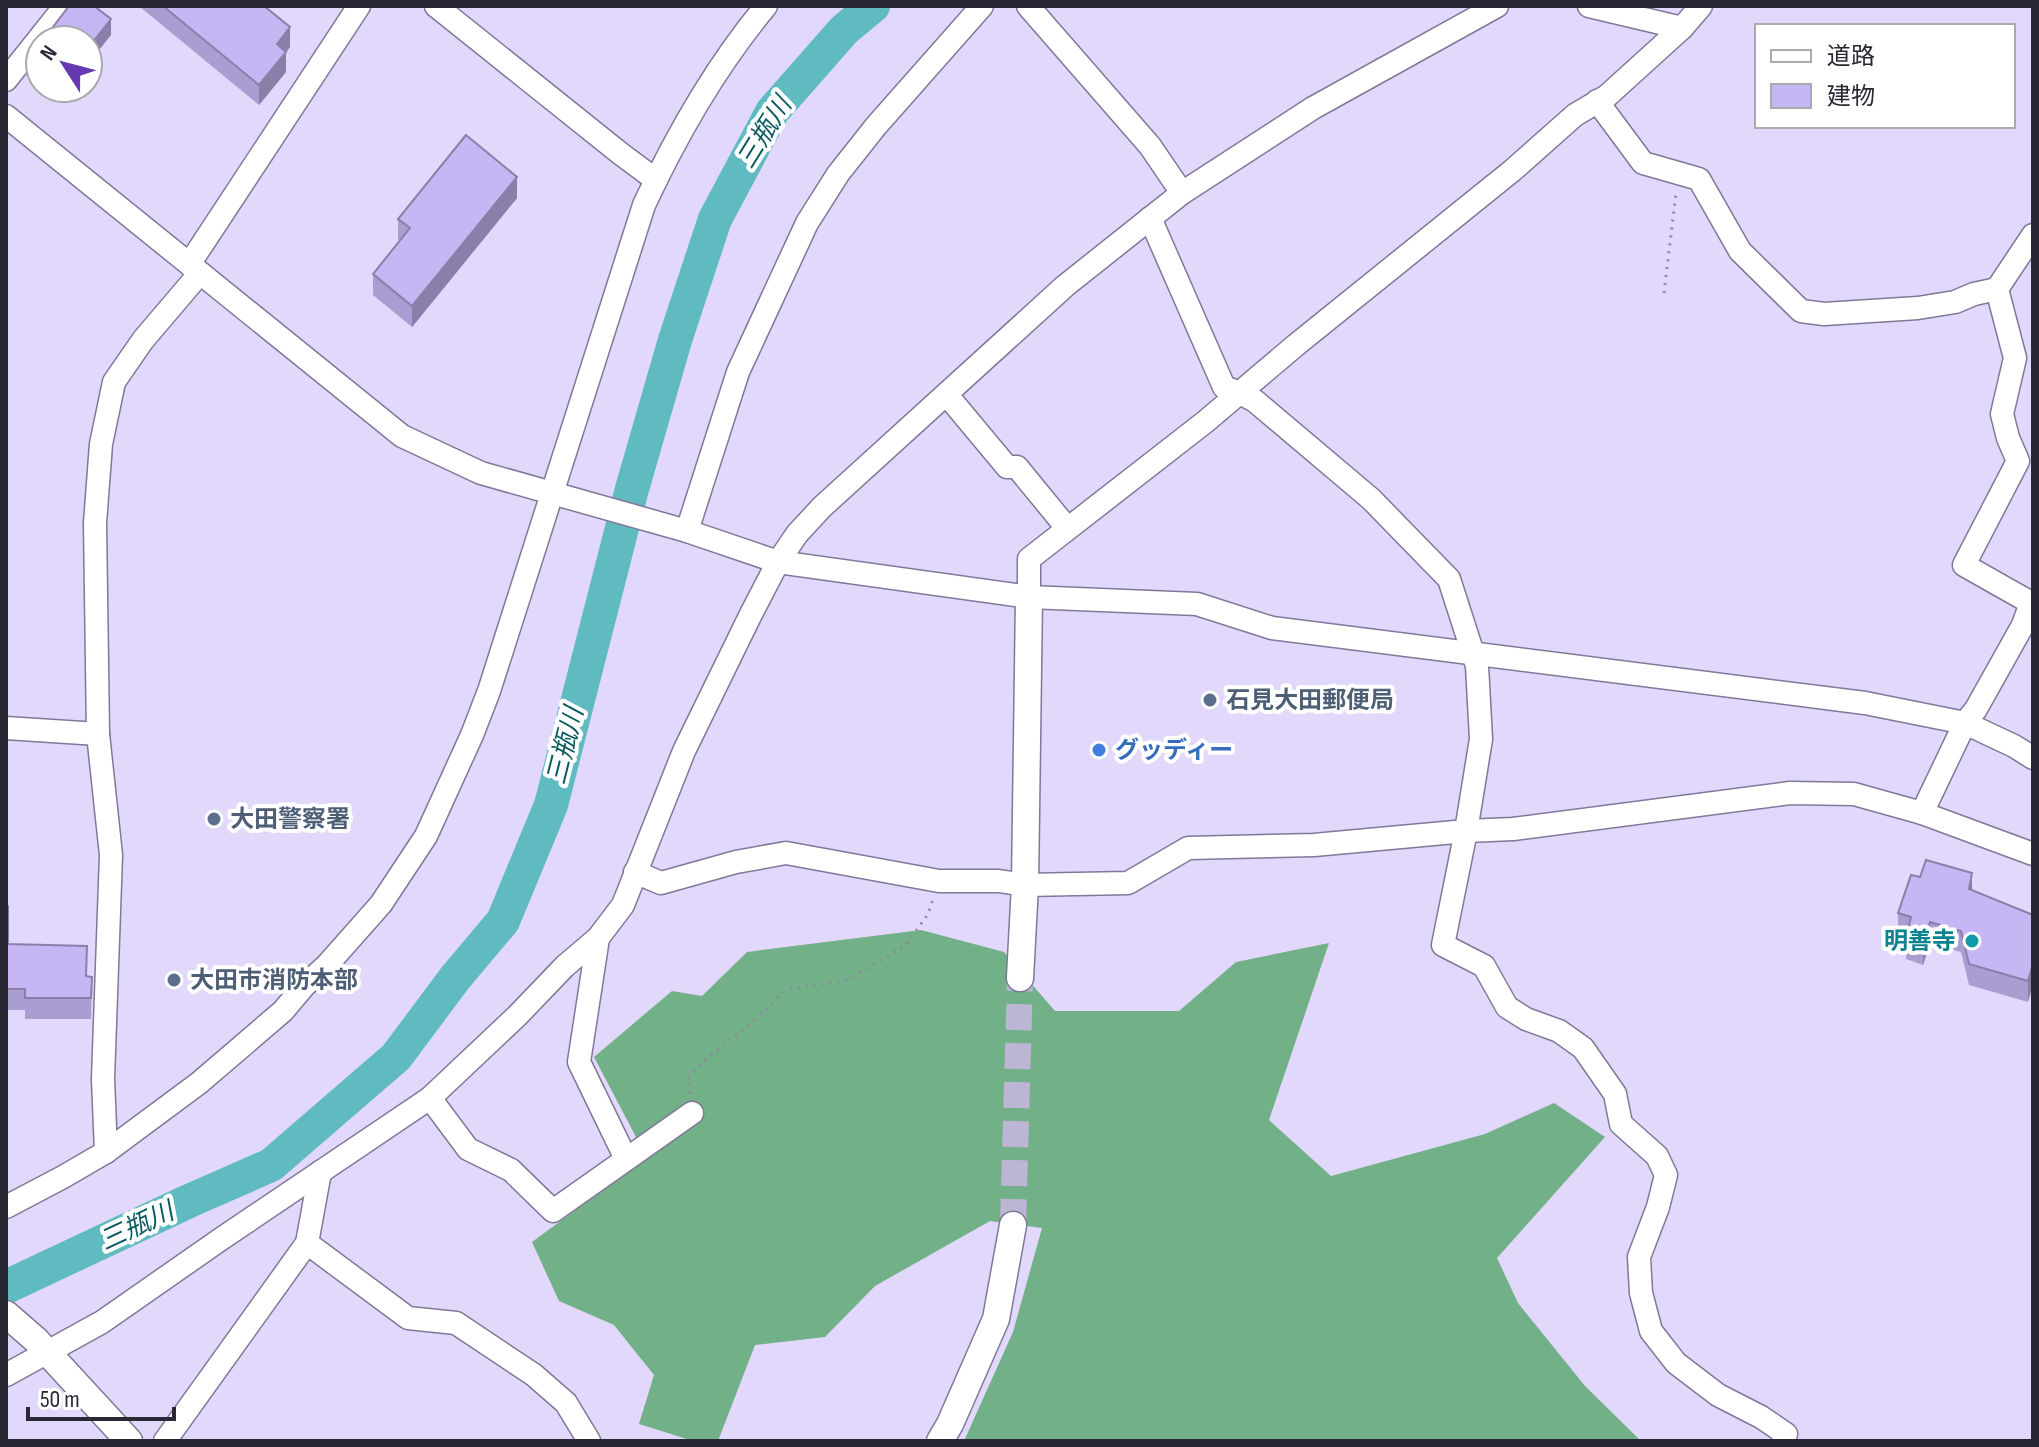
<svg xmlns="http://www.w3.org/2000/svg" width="2039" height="1447" font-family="'Sofia Sans Condensed','Noto Sans JP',sans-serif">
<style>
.forest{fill:#72b088}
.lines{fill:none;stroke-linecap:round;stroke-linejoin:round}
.river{stroke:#60bbc1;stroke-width:34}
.tertiary-tunnel{stroke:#bcb5d4;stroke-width:26;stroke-dasharray:26 13;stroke-linecap:butt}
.minor-casing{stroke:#7f7898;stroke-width:25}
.tertiary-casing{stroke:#7f7898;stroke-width:29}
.path{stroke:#8e87a1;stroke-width:3;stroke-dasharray:2 6;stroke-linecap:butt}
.minor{stroke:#fff;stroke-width:22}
.tertiary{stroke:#fff;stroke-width:26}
.wall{fill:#aa9dd1}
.shaded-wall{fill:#8b7faa}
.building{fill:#c6b6f3;stroke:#8b7faa;stroke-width:2}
.service-dot{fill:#5c6f8a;stroke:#fff;stroke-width:3}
.shop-dot{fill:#3f7fe0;stroke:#fff;stroke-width:3}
.culture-dot{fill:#0f9aa8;stroke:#fff;stroke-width:3}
.labels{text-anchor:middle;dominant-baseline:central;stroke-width:8;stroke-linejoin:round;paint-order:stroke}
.service-label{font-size:24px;font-weight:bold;fill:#4e5e75;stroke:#fff;text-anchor:start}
.shop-label{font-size:24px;font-weight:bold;fill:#366cbe;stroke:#fff;text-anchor:start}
.culture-label{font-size:24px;font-weight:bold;fill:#0d838f;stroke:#fff;text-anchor:end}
.water-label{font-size:26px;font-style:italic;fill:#085a5f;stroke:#fff}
</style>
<rect width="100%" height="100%" fill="#e1d8fc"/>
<path class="forest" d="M921,930L1004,952L1055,1011H1179L1236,962L1329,943L1269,1120L1331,1176L1485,1134L1554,1103L1605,1137L1497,1258L1518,1303L1585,1386L1641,1441H964L1013,1332L1042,1228L990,1221L875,1286L825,1337L755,1345L718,1441H693L639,1424L654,1375L614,1325L559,1301L532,1242L647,1158L594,1057L672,991L702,996L747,952Z"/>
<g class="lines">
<path class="river" d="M6,1287L189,1201L271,1165L396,1057L455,978L503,921L551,805L632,489L675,340L715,219L772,112L844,30L873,6"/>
<path class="tertiary-tunnel" d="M1013,1225L1020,978"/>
<g class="minor-casing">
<g id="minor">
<path d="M436,6L621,154L656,180"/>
<path d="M1028,6L1150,146L1182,193"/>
<path d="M1589,6L1682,28"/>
<path d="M6,80L65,6"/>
<path d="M1597,101L1643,163L1699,179L1740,251L1801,311L1824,314L1918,308L1955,302L1974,294L1997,289L2033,235"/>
<path d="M6,116L402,436L481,473L687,531L778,562L1029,597L1197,604L1272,628L1865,703L1965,723L2014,746L2033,758"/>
<path d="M1150,218L1224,387L1240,393L1255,401L1371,499L1449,579L1477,666L1481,739L1466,831L1443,945L1484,966L1507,1007L1526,1019L1559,1031L1583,1048L1615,1094L1621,1124L1657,1156L1666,1175L1658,1207L1639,1257L1641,1293L1651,1331L1676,1363L1718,1395L1761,1417L1786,1434L1783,1441"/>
<path d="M190,263L359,6"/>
<path d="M1997,289L2015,358L2002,414L2008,438L2018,461L1964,565L2033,604"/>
<path d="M947,395L1007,467H1017L1067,528"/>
<path d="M687,531L738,372L807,223L838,174L876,126L982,6"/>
<path d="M1029,597V559L1205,422L1296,345L1513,170L1575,115L1607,96L1682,28L1701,6"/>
<path d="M6,728L98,734"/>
<path d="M1922,813L1965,723L1976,709L2023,625L2031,603"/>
<path d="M635,872L661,883L736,862L786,853L939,881H999L1025,885L1128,883L1188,848L1314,845L1466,831L1513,829L1790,793L1854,794L1922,813L2033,854"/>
<path d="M598,938L579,1062L626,1159"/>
<path d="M430,1098L468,1149L511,1170L553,1211L692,1113"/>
<path d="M106,1152L103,1079L111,855L98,734L95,523L101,444L114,382L143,340L200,273"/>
<path d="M6,1207L63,1177L106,1152L199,1083L283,1011L304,986L327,965L381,904L426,836L472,735L489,691L644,205C677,134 716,66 766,6"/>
<path d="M307,1243L408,1318L456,1323L534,1375L566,1403L589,1441"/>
<path d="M6,1375L102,1322L221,1239L430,1098L517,1016L565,966L598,938L623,905L684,751L750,616L778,562L797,534L822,507L1065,286L1182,193L1313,108L1497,6"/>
<path d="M165,1441L307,1243L320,1172"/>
</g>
</g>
<g class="tertiary-casing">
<g id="tertiary">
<path d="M1020,978L1025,885L1029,597"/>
<path d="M6,1314L36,1340L129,1441"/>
<path d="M940,1441L950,1424L996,1319L1013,1225"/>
</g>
</g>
<g class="path">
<path d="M1664,293L1676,193"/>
<path d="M690,1094L688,1078L697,1067L747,1026L786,990L847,980L906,945L928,914L933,899"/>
</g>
<use href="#minor" class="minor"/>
<use href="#tertiary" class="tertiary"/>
</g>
<g class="wall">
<path d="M139,6H264L290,47L286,52V72L259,105Z"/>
<path d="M40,44V80L30,72V56Z"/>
<path d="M51,88H69L62,97Z"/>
<path d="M517,198L412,327L373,295V274L400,241L398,240V219Z"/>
<path d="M1920,877L1972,890L2033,915L2028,1002L1969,985L1961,952L1930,943L1923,965L1906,959L1907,937L1898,934V913Z"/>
<path d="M6,905L8,944L87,977H92L91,1019H25V1010H6Z"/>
</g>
<g class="shaded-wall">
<path d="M111,19V35L88,64V48Z"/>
<path d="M290,27V47L285,54L286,52V72L259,105V85L277,44Z"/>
<path d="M62,88H69L62,97Z"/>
<path d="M517,177V198L412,327V306Z"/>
<path d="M1972,873V894L1969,889Z"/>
<path d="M1930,922V943L1923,965V944Z"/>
<path d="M2033,963V984L2028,1002V981Z"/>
</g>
<g class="building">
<path d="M69,6H94L111,19L88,48V40H43Z"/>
<path d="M163,6H264L290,27L277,44L286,52L259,85Z"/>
<path d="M40,44V64L30,56Z"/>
<path d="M466,135L517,177L412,306L373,274L410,228L398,219Z"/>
<path d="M1926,860L1972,873L1969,889L2033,915V963L2028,981L1969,964L1961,931L1930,922L1923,944L1906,938L1911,917L1898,913L1911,875L1920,877Z"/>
<path d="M6,905L8,906V944L87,946L86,976L92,977L91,998H25V989H6Z"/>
</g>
<g class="service-dot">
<circle cx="1210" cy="700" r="8"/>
<circle cx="214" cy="819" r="8"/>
<circle cx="174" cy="980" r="8"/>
</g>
<circle class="shop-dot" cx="1099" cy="750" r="8"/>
<circle class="culture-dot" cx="1972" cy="941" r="8"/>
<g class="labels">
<g class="service-label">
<text x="1226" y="700">石見大田郵便局</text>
<text x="230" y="819">大田警察署</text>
<text x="190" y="980">大田市消防本部</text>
</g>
<g class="shop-label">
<text x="1115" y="750">グッディー</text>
</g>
<g class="culture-label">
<text x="1956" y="941">明善寺</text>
</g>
<g class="water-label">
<text transform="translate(765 133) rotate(-58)">三瓶川</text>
<text transform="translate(566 746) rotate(-76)">三瓶川</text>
<text transform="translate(137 1227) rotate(-25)">三瓶川</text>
</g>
</g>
<rect width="2039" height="1447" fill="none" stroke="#2a2734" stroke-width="16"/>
<rect x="1755" y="24" width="260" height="104" fill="#ffffff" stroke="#aaa9ae" stroke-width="2"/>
<rect x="1771" y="50" width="40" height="12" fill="#ffffff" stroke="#aaa9ae" stroke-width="2"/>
<text x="1827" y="64" font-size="24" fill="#2a2734">道路</text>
<rect x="1771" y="84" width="40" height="24" fill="#c6b6f3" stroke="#aaa9ae" stroke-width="2"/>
<text x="1827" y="104" font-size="24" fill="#2a2734">建物</text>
<g transform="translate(64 64) rotate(306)"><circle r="38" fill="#ffffff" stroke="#aaa9ae" stroke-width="2"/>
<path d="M0-6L14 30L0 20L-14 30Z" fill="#6539b1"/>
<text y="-12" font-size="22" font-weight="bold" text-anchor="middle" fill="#2a2734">N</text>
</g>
<path d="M28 1407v12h146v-12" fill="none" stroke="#2a2734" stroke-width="4"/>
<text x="40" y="1407" font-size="24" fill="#2a2734" stroke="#ffffff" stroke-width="6" paint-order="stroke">50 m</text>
</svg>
